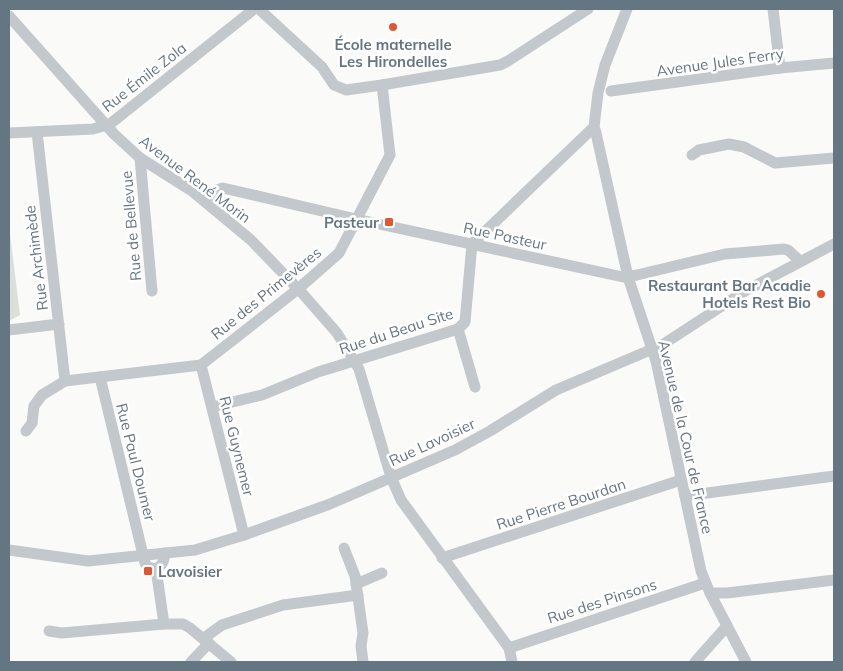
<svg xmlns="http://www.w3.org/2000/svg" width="843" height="671" font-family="Mulish,sans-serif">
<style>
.green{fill:#dadfd7}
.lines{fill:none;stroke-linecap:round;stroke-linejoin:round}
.minor{stroke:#c3c8cc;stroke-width:11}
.poi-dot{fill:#e4572e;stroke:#fff;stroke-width:2}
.labels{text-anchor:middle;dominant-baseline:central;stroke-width:5;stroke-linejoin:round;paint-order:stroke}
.poi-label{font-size:15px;font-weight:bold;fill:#657683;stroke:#fff;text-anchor:end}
.street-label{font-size:15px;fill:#657683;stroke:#fff}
</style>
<rect width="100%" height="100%" fill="#fafaf8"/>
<path class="green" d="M9,226L20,315L9,321Z"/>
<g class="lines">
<g class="minor">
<path d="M259,9L322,67L334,85L346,90L382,85L500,65L508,61L588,9"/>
<path d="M627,9L605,65L598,93L594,127L596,133L628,277L656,361L701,571L710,593L746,662"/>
<path d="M773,9L780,68"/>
<path d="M9,16L114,134L140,158L192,191L251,240L302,293L337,333L359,369L391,477L401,500L509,648L512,662"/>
<path d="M611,91L780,68L834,63"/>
<path d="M37,132L65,381"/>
<path d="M9,133L93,129L110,124L254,9"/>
<path d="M692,155L699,150L729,144L744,147L775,163L834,158"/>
<path d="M140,158L152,291"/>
<path d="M204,201L217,190L223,188L356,219L623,277L637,275L725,254L784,249L788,250L800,261"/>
<path d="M458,329L475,387"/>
<path d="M9,330L59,324"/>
<path d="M201,365L244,535"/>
<path d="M100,377L145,563L148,567L156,569C163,565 164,561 165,553"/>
<path d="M212,407L262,395L318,372L458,329L465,322L472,244L594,127"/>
<path d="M26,431L32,423L34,406L42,395L65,381L201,365L298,289L339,253L390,155L382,85"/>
<path d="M685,496L834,476"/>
<path d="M344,548L355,576L363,633L361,646L363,662"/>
<path d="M9,550L88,561L195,550L244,535L330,504L455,450L490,431L556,390L662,345L745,291L834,244"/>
<path d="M442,558L681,480"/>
<path d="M156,569L164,624H183L190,628L231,662"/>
<path d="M356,584L382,573"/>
<path d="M710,593H727L834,580"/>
<path d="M49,631L62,633L164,624"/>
<path d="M204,638L222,625L283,605L358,595"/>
<path d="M509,648L705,583"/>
<path d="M191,662L209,643"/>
<path d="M695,662L727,626"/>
</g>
</g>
<g class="poi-dot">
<circle cx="393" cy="27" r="5"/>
<rect x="384" y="217" width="10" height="10" rx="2.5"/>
<circle cx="821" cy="294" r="5"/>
<rect x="143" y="566" width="10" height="10" rx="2.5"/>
</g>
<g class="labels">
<g class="poi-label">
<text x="393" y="44" text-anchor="middle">École maternelle<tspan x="393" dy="17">Les Hirondelles</tspan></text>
<text x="379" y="222">Pasteur</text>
<text x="811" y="285">Restaurant Bar Acadie<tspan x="811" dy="17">Hotels Rest Bio</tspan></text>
<text x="158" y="571" text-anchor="start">Lavoisier</text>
</g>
<g class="street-label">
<text transform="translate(720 62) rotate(-8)">Avenue Jules Ferry</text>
<text transform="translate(144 77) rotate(-38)">Rue Émile Zola</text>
<text transform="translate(195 179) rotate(37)">Avenue René Morin</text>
<text transform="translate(131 226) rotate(-95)">Rue de Bellevue</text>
<text transform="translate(505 236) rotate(12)">Rue Pasteur</text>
<text transform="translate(36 258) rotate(-97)">Rue Archimède</text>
<text transform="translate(266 293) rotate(-39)">Rue des Primevères</text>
<text transform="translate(396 331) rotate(-18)">Rue du Beau Site</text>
<text transform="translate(686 437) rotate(77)">Avenue de la Cour de France</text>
<text transform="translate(432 442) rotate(-25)">Rue Lavoisier</text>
<text transform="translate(237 446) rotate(76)">Rue Guynemer</text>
<text transform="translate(136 462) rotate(76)">Rue Paul Doumer</text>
<text transform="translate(561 504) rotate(-18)">Rue Pierre Bourdan</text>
<text transform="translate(602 601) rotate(-18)">Rue des Pinsons</text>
</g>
</g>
<rect width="843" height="671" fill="none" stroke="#657683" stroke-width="20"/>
</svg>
